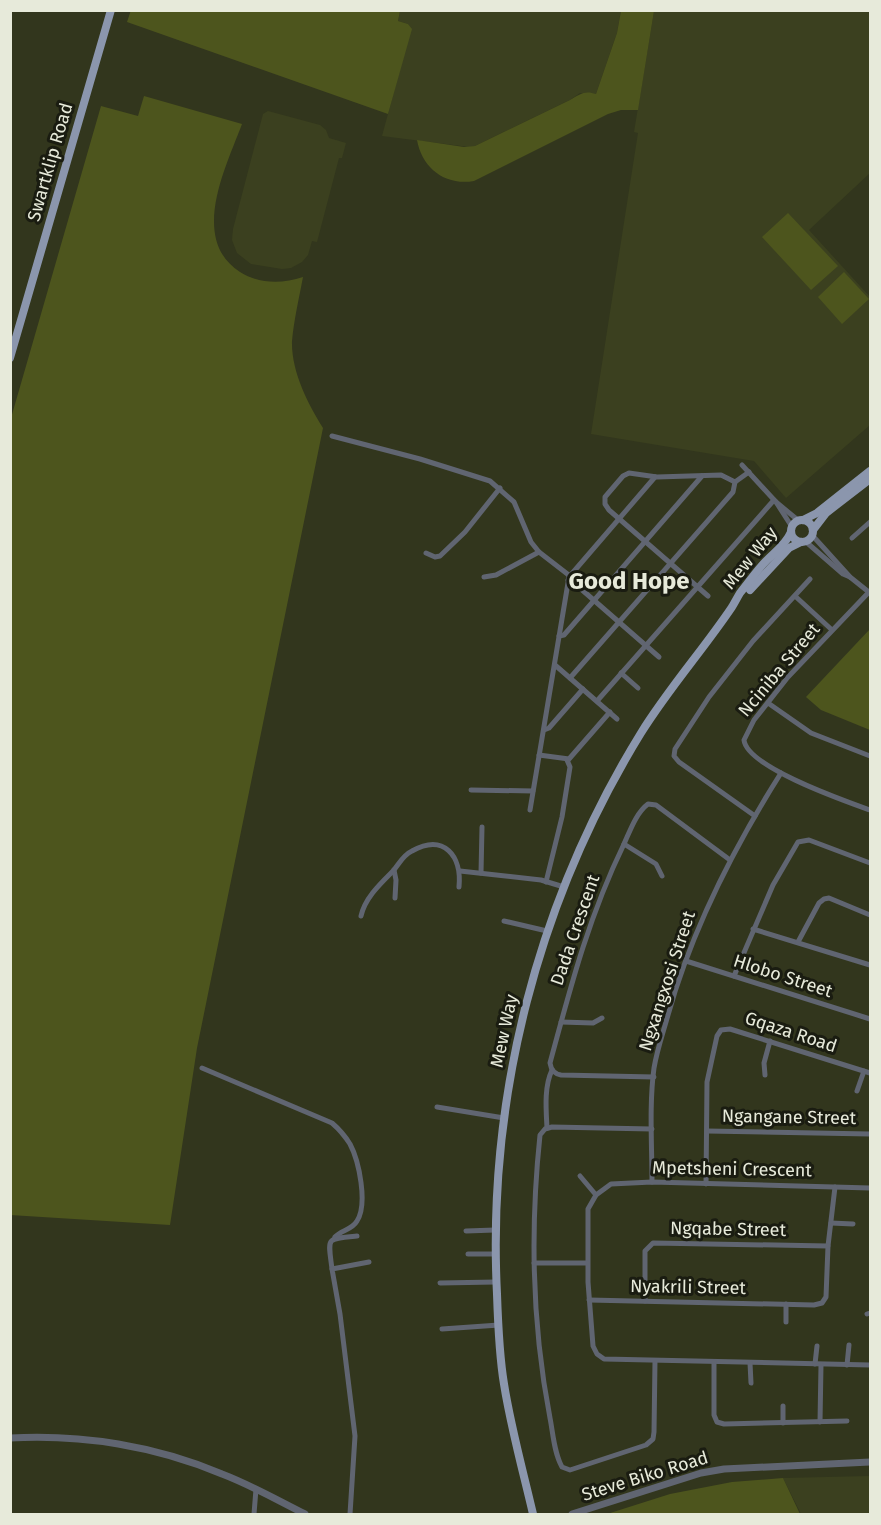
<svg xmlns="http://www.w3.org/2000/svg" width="881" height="1525" font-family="'Fira Sans',sans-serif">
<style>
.built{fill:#3b401f}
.green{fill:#4d551d}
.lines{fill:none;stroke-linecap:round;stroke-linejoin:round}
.minor{stroke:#606571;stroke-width:5}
.tertiary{stroke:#606571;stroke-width:7}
.primary{stroke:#8b96ad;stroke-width:8}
.labels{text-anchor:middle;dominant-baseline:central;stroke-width:6;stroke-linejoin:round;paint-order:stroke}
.street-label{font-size:18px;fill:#e7eada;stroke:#1a1c11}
.district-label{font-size:24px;font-weight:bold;fill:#e7eada;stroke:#1a1c11}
</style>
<rect width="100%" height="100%" fill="#32361d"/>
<g class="built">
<path d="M400,11H621L617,33L596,94L580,93L570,100L475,146L469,147L382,136L411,29L408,24L398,21Z"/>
<path d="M654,11H870V173L809,230L870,297V425L786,498L754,461L591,434L638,133L634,132Z"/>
<path d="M268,111L320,125L326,130L329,138L346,143L342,158H339L317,242L312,241L308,255L302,262L291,268L282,269L251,264L237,253L232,240L233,229L263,114Z"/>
<path d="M870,1476V1514H801L783,1478Z"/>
</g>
<g class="green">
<path d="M131,10L400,11L398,21L408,24L412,29L388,114L127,22Z"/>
<path d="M621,11H654L638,110H621L608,114L474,181C445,186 422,168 417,140L464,147L475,146L570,100C580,94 585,90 596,94L617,33Z"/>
<path d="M144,96L242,124C226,167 189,239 240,272C259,284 282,284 303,277C299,298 294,320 292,341C291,371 308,404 323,428L197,1048L170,1225L10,1215L11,418L101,106L138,116Z"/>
<path d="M788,213L838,266L811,290L762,237Z"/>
<path d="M844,272L869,299L842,324L818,297Z"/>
<path d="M870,629V730L821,710L806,697Z"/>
<path d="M783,1478L800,1514H607L670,1494L732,1482Z"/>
</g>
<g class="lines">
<g class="minor">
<path d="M332,436L420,459L490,481L514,502L531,542L539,552L570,576"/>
<path d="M742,465L776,502L799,521"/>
<path d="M776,502L792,527"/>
<path d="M812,535L850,577"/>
<path d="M852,538L870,522"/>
<path d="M805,541L843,574L850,577L870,593"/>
<path d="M426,553L435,557L440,556L465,532L500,488"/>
<path d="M484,577L496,575L539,552"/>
<path d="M568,580L573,582L659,657"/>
<path d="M869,592L788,677L754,720L744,740C747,767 845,801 870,810"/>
<path d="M708,596L609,510L605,504V497L623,476L629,473L657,477L721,475L735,482L749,472"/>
<path d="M795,596L832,630"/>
<path d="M559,636L564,635L702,476"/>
<path d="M555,665L617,719"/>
<path d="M621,673L638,688"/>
<path d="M570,678L733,492L735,482"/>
<path d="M597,701L774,500"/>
<path d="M768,703L811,733L870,756"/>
<path d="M544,730L549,728L583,689"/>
<path d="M539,755L569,759L610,712"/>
<path d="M471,790L533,791"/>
<path d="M530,810L569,577L655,477"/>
<path d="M755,816L679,762L674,756L675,749L709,697L753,641L810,579"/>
<path d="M624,844L656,864L662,876"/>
<path d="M394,870L396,880L395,898"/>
<path d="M460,871L541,880L564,887"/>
<path d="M481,873L482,827"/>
<path d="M546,882L562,817L570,767L567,760"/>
<path d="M361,916C365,898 380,884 393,871C399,864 403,855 412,851C444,833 462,856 459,887"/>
<path d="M504,921L547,931"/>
<path d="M753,929L870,965"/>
<path d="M798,942L819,903L824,899L829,898L870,915"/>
<path d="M686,961L870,1019"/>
<path d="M734,976L773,885L798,842L809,840L870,863"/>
<path d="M561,1022L593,1023L602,1018"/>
<path d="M202,1068L332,1123C339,1129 345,1136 350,1144C359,1161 368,1204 357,1221C352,1230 341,1230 335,1237"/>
<path d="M765,1075L764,1063L770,1041"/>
<path d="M654,1077L561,1075C555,1074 551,1070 550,1063C571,985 589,916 624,844C630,831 636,813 648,804L656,805L730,860"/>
<path d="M857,1091L864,1071"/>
<path d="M437,1107L504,1118"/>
<path d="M547,1128C546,1109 544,1087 552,1070"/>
<path d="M652,1129L552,1127L545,1129L540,1135C530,1230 532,1325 550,1418C553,1433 554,1453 562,1467L570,1470L646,1445L653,1439L654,1432L655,1361"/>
<path d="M707,1131L870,1134"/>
<path d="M580,1176L596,1195"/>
<path d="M652,1182C652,1145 649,1105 654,1068C657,1050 663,1033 668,1015C692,929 733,849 781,773"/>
<path d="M706,1184L707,1082L717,1036L721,1030L730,1029L870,1073"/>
<path d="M870,1188L652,1182L611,1184L596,1195L588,1209V1282L593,1346L597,1354L604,1359L870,1365"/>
<path d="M831,1223L853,1224"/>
<path d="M466,1231L495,1230"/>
<path d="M468,1254H496"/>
<path d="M534,1263H587"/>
<path d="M332,1269C328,1237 325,1239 357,1236"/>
<path d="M440,1283L496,1282"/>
<path d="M589,1300L814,1305L822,1303L826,1297L828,1246L835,1187"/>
<path d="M645,1301V1251L653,1243L828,1246"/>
<path d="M867,1314L870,1313"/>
<path d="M786,1322V1304"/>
<path d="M442,1329L499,1325"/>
<path d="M714,1362V1415L717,1422L724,1424L847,1421"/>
<path d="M750,1363L751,1383"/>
<path d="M815,1364L817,1346"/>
<path d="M847,1365L849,1345"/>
<path d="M783,1406V1423"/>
<path d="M820,1422L821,1365"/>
<path d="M254,1514L256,1489"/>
<path d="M350,1514L355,1436L340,1314L332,1269L369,1262"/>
</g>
<g class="tertiary">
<path d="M10,1438C82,1434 156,1446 222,1474C251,1485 277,1500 305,1514"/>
<path d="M572,1514L701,1473L724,1469L870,1462"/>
</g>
<g class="primary">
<path d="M10,358L111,10"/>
<path d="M803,520L817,513L870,471"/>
<circle cx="802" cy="531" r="11"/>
<path d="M813,530L826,513L870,479"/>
<path d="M750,590L789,548L801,542"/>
<path d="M533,1514C523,1471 511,1428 504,1384C499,1354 498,1324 497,1294C487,1097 538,900 641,733C669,688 703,650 732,607C735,602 737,598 740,593C749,582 757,570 767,560C776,551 786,544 791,532"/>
</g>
</g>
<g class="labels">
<g class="street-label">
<text transform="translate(50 162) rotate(-74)">Swartklip Road</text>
<text transform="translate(750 558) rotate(-51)">Mew Way</text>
<text transform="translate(779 670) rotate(-50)">Nciniba Street</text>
<text transform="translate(575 930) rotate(-71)">Dada Crescent</text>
<text transform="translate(783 976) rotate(18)">Hlobo Street</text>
<text transform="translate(667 981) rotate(-72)">Ngxangxosi Street</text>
<text transform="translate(504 1031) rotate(-78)">Mew Way</text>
<text transform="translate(791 1032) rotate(18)">Gqaza Road</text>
<text transform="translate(789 1117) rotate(1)">Ngangane Street</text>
<text transform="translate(732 1169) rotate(1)">Mpetsheni Crescent</text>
<text transform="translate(728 1229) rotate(1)">Ngqabe Street</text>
<text transform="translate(688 1287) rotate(1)">Nyakrili Street</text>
<text transform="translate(645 1476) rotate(-17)">Steve Biko Road</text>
</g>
<g class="district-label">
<text x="629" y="581">Good Hope</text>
</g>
</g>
<rect width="881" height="1525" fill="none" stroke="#e7eada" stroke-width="24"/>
</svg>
